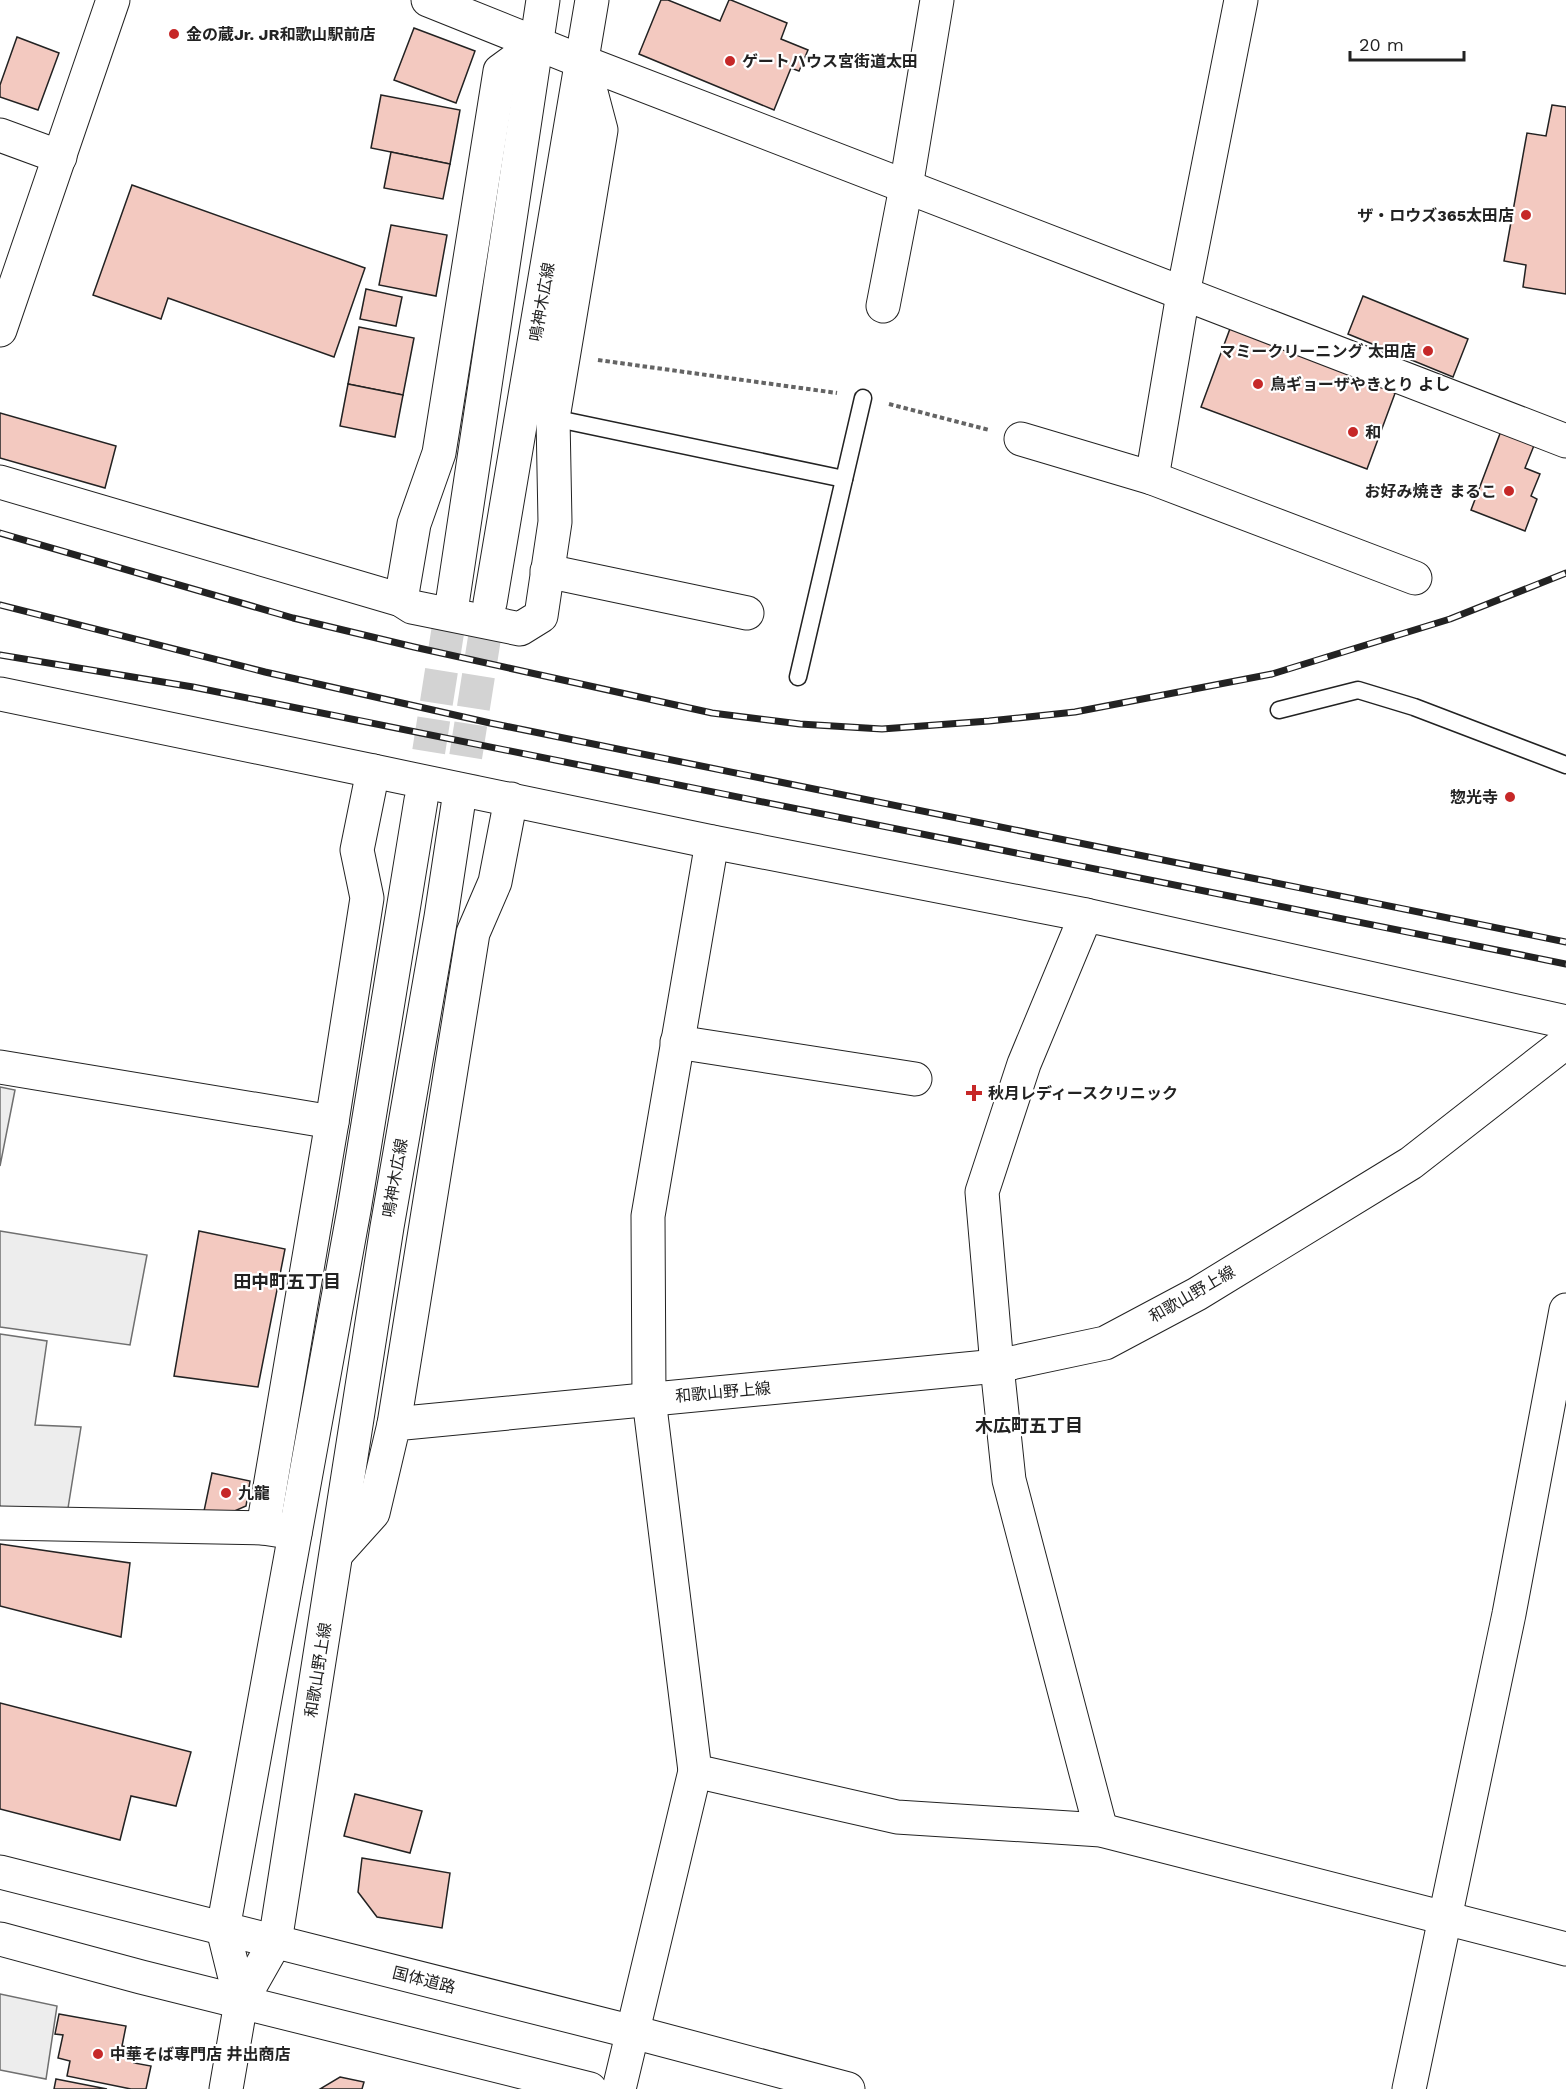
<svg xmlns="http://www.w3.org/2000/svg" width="1566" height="2089" font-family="'Work Sans','Noto Sans JP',sans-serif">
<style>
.parking{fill:#ededed;stroke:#6f6f6f;stroke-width:1.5}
.building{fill:#f3c9c0;stroke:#222;stroke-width:1.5}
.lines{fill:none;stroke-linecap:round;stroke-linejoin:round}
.secondary-tunnel{stroke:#d3d3d3;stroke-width:33;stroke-dasharray:33 16;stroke-linecap:butt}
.service-casing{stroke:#222;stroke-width:19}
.minor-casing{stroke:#222;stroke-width:35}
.tertiary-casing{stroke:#222;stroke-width:35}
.secondary-casing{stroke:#222;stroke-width:35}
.path{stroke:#646464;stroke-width:4;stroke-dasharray:4.5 3;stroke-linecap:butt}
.service{stroke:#fff;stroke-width:16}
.minor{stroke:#fff;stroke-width:33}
.tertiary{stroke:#fff;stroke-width:33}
.secondary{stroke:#fff;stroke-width:33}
.rail-casing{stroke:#222;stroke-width:7}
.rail{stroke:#fff;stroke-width:4.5;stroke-dasharray:14;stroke-linecap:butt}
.poi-dot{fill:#c62828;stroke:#fff;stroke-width:2}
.labels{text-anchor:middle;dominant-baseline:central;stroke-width:4.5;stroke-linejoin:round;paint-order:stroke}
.poi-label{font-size:16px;font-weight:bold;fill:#222;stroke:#fff;text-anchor:start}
.street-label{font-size:16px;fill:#222;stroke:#fff}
.neighbourhood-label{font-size:18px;font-weight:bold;fill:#222;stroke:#fff}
</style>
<rect width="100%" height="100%" fill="#fff"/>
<g class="parking">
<path d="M0,1087L15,1090L0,1166Z"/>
<path d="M0,1231L147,1255L130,1345L0,1327Z"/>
<path d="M0,1334L47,1341L35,1425L81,1427L68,1508L0,1507Z"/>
<path d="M0,1994L57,2006L46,2079L0,2070Z"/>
</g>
<g class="building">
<path d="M661,0H668L720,21L729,0H731L787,23L781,39L808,50L799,71L791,68L774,110L639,54Z"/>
<path d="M414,28L475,51L456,103L394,80Z"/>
<path d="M17,37L59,53L38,110L0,97V85Z"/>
<path d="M381,95L460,110L450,164L371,148Z"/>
<path d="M1552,105L1566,107V294L1523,287L1526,265L1504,261L1527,133L1546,136Z"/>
<path d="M391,152L450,164L443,199L384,188Z"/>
<path d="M132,185L365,268L334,357L168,298L161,319L93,295Z"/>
<path d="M391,225L447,235L436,296L379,285Z"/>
<path d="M366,289L402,297L396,326L360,319Z"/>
<path d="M1363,296L1468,339L1453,377L1348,334Z"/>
<path d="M1231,326L1397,388L1367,469L1201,407Z"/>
<path d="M359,327L414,338L403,395L348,384Z"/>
<path d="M348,384L403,395L395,437L340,426Z"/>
<path d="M0,413L116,446L105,488L0,458Z"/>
<path d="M1501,431L1535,443L1525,468L1540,474L1531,496L1537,499L1525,531L1471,510Z"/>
<path d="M199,1231L285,1249L258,1387L174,1376Z"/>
<path d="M212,1473L250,1481L246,1506L230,1513L204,1511Z"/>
<path d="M0,1544L130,1563L121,1637L0,1606Z"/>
<path d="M0,1703L191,1752L176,1806L131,1796L120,1840L0,1809Z"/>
<path d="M355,1794L422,1811L410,1853L344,1836Z"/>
<path d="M362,1858L450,1873L442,1928L377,1917L358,1892Z"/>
<path d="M59,2014L126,2026L122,2046L137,2049L134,2063L151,2066L146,2089H131L67,2076L70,2061L58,2058L63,2035L55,2034Z"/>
<path d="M340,2077L364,2082L362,2089H320Z"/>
<path d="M56,2079L107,2089H54Z"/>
</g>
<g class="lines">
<g class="secondary-tunnel">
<path d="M421,800L453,598"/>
<path d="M458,805L490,603"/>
</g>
<g class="service-casing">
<g id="service">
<path d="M553,418L844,479"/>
<path d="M798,677L863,398"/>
<path d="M1279,710L1358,690L1414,707L1566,765"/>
</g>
</g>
<g class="minor-casing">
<g id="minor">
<path d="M428,0L583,62L1566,441"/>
<path d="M0,135L60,157"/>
<path d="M883,306L906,187L937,0"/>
<path d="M0,330L113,0"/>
<path d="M1021,439L1152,478L1415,578"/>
<path d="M1152,478L1183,294L1241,0"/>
<path d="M0,482L401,600L412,607L520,629L541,616L555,522L553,418L601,130L583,62"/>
<path d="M547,571L747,613"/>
<path d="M401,600L414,524L439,453L500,71L537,44"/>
<path d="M0,694L373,771L357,850L367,898L332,1122L263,1528L295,1533"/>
<path d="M373,771L712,842L1086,915"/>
<path d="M712,842L648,1216L649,1399L695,1771L897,1817L1101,1830L1566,1949"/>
<path d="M677,1042L915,1079"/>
<path d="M0,1067L332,1122"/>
<path d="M394,1424L473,933L495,882L511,799"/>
<path d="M0,1523L263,1528"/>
<path d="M1101,1830L1009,1480L997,1366L982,1192L1024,1064L1086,915L1566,1022"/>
<path d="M619,2089L695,1771"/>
<path d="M1409,2089L1509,1614L1566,1310"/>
</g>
</g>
<g class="tertiary-casing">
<g id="tertiary">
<path d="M0,1872L633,2032L848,2089"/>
<path d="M0,1939L141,1977L590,2089"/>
</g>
</g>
<g class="secondary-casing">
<g id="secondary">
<path d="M453,598L543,0"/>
<path d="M490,603L592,0"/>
<path d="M337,1553L373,1513L394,1424L997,1366L1105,1343L1197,1294L1411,1163L1566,1042"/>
<path d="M241,2002L223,1929L354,1210L421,800"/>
<path d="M226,2089L241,2002L275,1942L387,1227L441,917L458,805"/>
</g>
</g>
<g class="path">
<path d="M598,360L837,393"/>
<path d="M889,404L989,430"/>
</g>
<use href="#service" class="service"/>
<use href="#minor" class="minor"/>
<use href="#tertiary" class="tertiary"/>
<use href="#secondary" class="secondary"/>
<g class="rail-casing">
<g id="rail">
<path d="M0,533L293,618L414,647L712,713L800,724L882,729L989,721L1075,712L1272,674L1450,619L1566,573"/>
<path d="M0,605L265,672L490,723L1566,942"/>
<path d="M0,655L193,687L1566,964"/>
</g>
</g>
<use href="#rail" class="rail"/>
</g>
<g class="poi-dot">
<circle cx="174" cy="34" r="6"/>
<circle cx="730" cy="61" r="6"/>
<circle cx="1526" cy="215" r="6"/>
<circle cx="1428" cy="351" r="6"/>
<circle cx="1258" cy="384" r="6"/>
<circle cx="1353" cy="432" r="6"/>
<circle cx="1509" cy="491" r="6"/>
<circle cx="1510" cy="797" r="6"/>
<path d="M971 1084h6v6h6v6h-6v6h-6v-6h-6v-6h6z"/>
<circle cx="226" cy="1493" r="6"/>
<circle cx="98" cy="2054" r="6"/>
</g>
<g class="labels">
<g class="poi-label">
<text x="186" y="34">金の蔵Jr. JR和歌山駅前店</text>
<text x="742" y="61">ゲートハウス宮街道太田</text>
<text x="1514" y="215" text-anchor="end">ザ・ロウズ365太田店</text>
<text x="1416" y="351" text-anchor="end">マミークリーニング 太田店</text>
<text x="1270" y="384">鳥ギョーザやきとり よし</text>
<text x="1365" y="432">和</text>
<text x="1497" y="491" text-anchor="end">お好み焼き まるこ</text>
<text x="1498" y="797" text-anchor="end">惣光寺</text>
<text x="988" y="1093">秋月レディースクリニック</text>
<text x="238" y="1493">九龍</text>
<text x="110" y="2054">中華そば専門店 井出商店</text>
</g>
<g class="street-label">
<text transform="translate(542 302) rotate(-80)">鳴神木広線</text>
<text transform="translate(395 1178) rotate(-80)">鳴神木広線</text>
<text transform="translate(1192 1294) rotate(-30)">和歌山野上線</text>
<text transform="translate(723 1392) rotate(-5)">和歌山野上線</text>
<text transform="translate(318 1670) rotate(-81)">和歌山野上線</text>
<text transform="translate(424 1980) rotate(14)">国体道路</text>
</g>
<g class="neighbourhood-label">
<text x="287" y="1281">田中町五丁目</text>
<text x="1029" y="1425">木広町五丁目</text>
</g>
</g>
<path d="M1350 51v9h114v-9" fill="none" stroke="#222222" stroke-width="3"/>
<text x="1359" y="51" font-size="18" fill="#222222" stroke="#ffffff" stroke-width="4.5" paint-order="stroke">20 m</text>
</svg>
